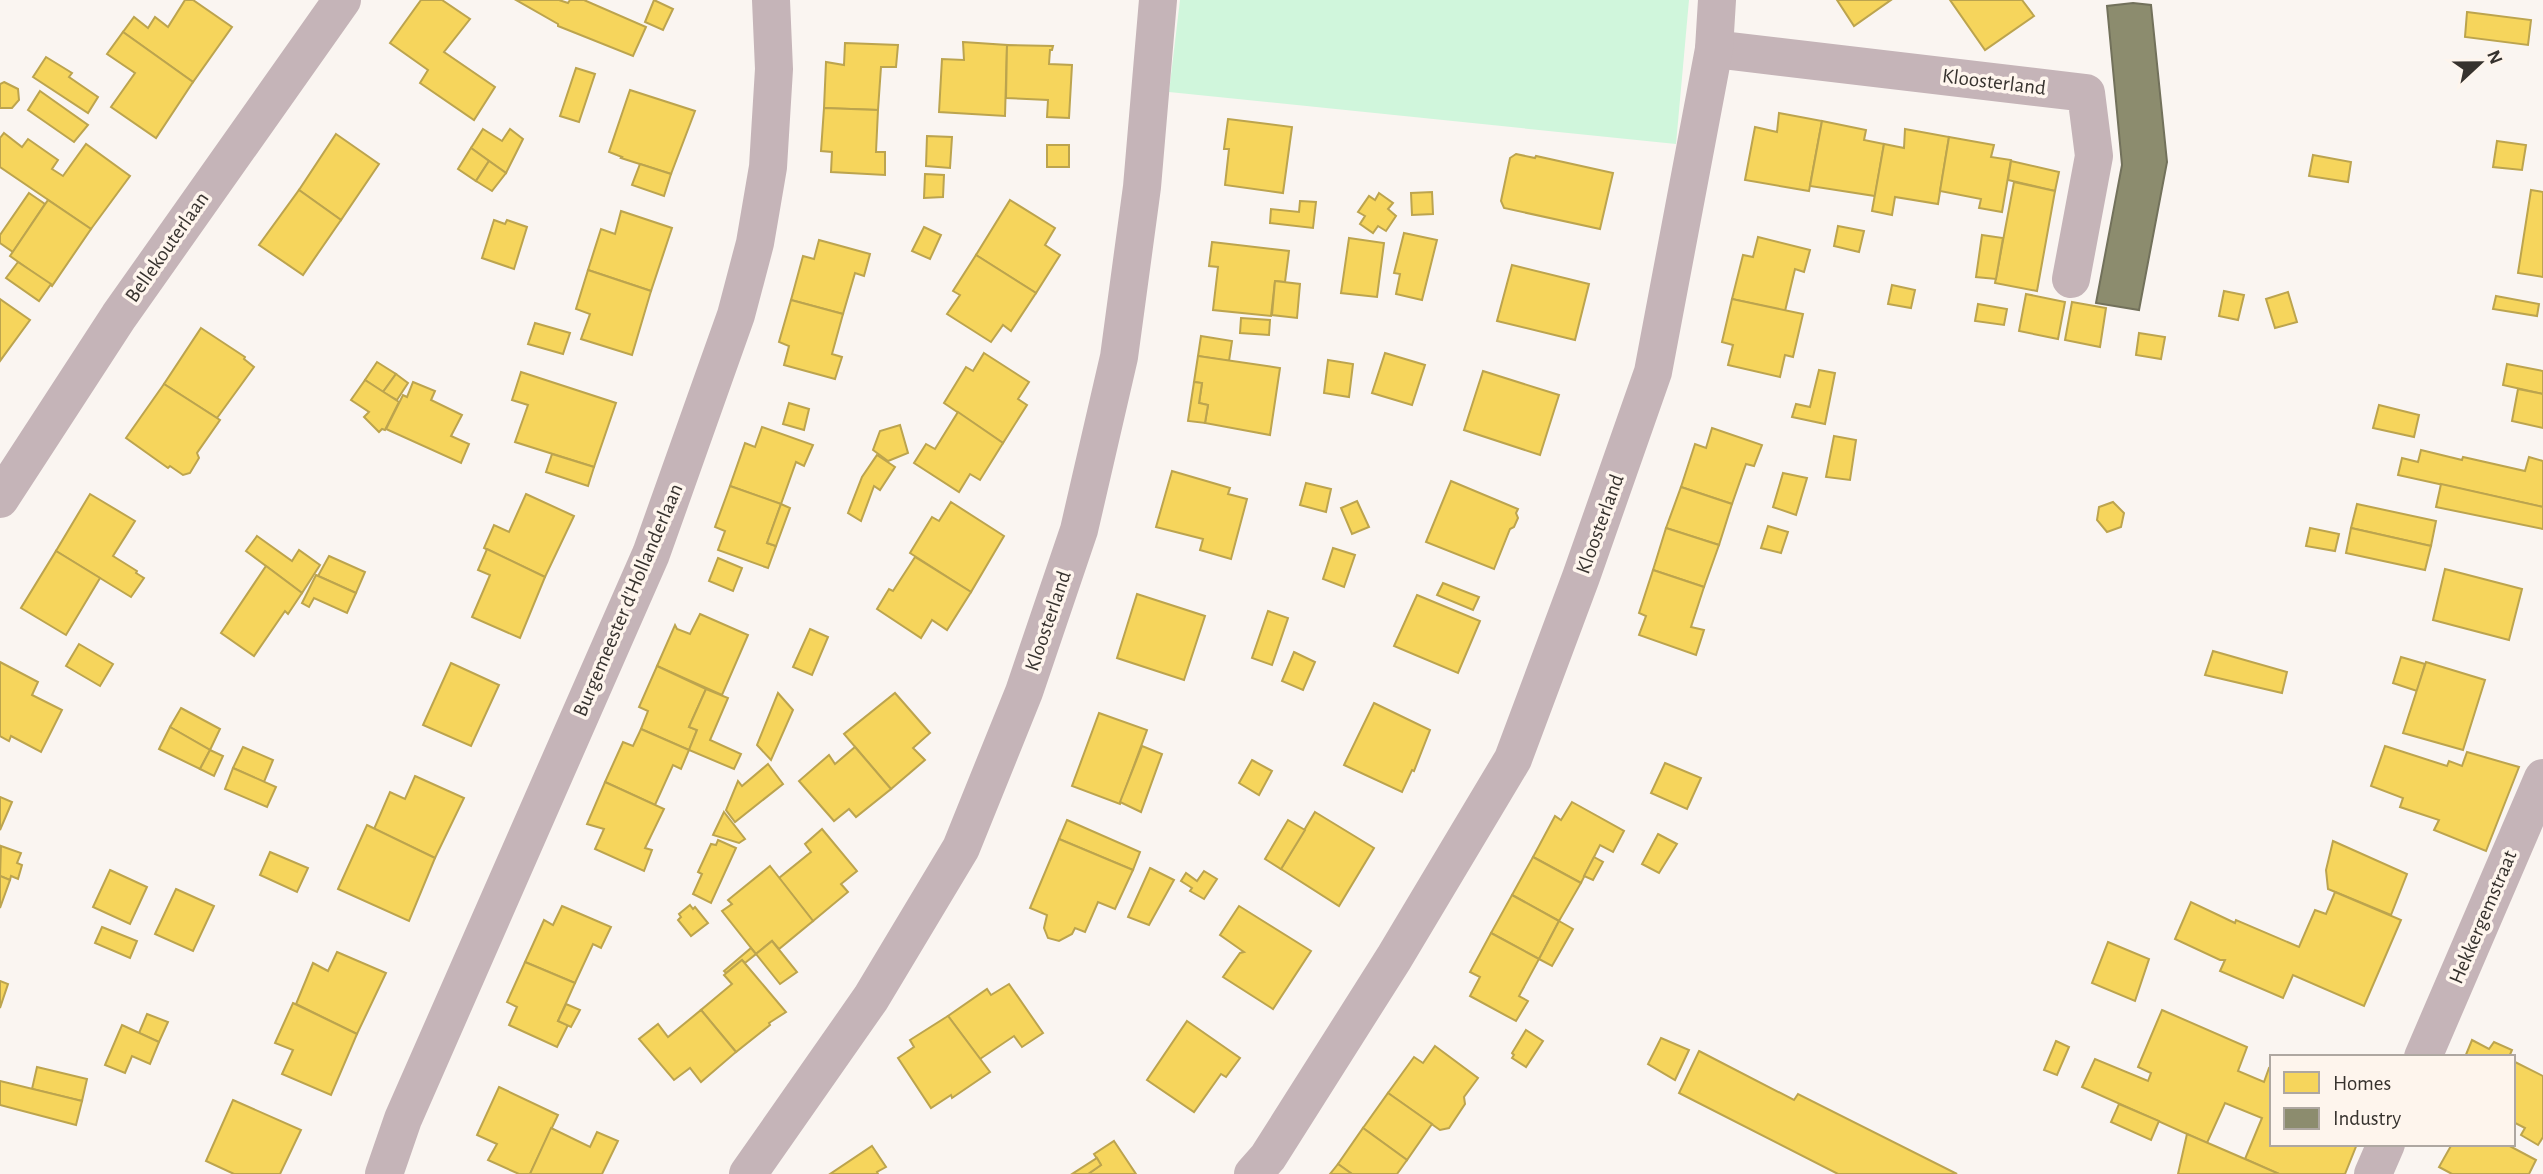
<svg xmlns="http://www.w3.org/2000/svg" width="2543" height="1174" font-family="'Alegreya Sans',sans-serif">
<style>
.green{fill:#d0f6dc}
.homes{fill:#f6d55c;stroke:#bca44e;stroke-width:2}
.industry{fill:#8c8c6e;stroke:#72715b;stroke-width:2}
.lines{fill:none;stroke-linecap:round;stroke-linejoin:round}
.minor{stroke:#c5b4b8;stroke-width:38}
.labels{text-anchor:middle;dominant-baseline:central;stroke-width:7;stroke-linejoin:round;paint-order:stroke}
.street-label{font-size:21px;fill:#36322e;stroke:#fef5ed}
</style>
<rect width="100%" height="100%" fill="#faf5f1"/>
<path class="green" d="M1180,0H1689L1676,144L1169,92Z"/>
<g class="homes">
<path d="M185,0H193L232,27L193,82L123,32L134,17L148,28L155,17L168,27Z"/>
<path d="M421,0H442L470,19L444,52L495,87L474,120L420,83L428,70L390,43Z"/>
<path d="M516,0H559L568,3L570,0H584L646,27L633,56L558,26V24Z"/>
<path d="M654,0L673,9L663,30L645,22Z"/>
<path d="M1837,0H1891L1854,26Z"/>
<path d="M1950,0H2022L2034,16L1985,50Z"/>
<path d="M2467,12L2531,20L2528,45L2465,37Z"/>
<path d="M123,32L193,82L156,138L111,107L135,73L107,54Z"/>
<path d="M963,42L1007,45L1005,116L939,112L942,59L964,60Z"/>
<path d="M845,43L898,45L896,67H881L878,110L824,108L826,62L844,65Z"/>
<path d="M1007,45L1053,46L1052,50H1050L1049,64L1072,65L1069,118L1047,117L1048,100L1006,98Z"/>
<path d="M46,57L72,73L69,77L98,97L88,113L33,77Z"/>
<path d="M576,68L595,74L579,122L560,116Z"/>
<path d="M4,82L18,89L19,100L12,108H0V84Z"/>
<path d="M630,90L695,111L671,174L621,158L622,157L609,152Z"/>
<path d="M40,91L88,125L74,142L28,110Z"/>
<path d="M824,108L878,110L876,152H885V175L831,172L832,152L821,151Z"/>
<path d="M1779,113L1822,121L1809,191L1745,180L1755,127L1777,132Z"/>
<path d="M1228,119L1292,127L1283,193L1225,185L1229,149H1224Z"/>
<path d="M1822,121L1866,130L1864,140L1884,144L1875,196L1810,186Z"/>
<path d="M483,129L502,141L510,129L523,139L506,173L471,148Z"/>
<path d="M1905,129L1949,137L1938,204L1895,197L1892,215L1872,211L1884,144L1904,148Z"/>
<path d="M4,133L22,147L28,139L58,160L52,169L63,176L86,144L130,176L91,229L0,167V138Z"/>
<path d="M336,134L379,164L341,220L299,190Z"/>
<path d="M927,136L952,137L950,168L926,166Z"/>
<path d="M1949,137L1994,145L1991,157L2011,160L2002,212L1979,208L1981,199L1940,191Z"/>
<path d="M2497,141L2526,145L2522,170L2493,167Z"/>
<rect x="1047" y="145" width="22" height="22"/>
<path d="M471,148L489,161L476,181L458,169Z"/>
<path d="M1516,154L1535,158L1536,156L1613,173L1600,229L1504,208L1501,201L1510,158Z"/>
<path d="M2313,155L2351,162L2348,182L2309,176Z"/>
<path d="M489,161L506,173L492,191L476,181Z"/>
<path d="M2011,161L2059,172L2055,191L2008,180Z"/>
<path d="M640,164L671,174L664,196L632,185Z"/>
<path d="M925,174L944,175L943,197L924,198Z"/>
<path d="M2014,182L2055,191L2037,291L1995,283Z"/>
<path d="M299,190L341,220L303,275L259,245Z"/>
<path d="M2531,190L2543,192V277L2518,273Z"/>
<path d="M1432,192L1433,214L1412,215L1411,193Z"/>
<path d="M29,193L45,204L13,252L0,243V235Z"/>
<path d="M1379,193L1393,203L1388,209L1396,216L1386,231L1378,226L1373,233L1360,224L1365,216L1358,212L1369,196L1375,200Z"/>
<path d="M48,200L91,229L52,286L10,256Z"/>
<path d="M1010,200L1055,228L1045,245L1060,255L1036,293L976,255Z"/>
<path d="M1300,201L1316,202L1313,228L1270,223L1271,209L1299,212Z"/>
<path d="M621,211L672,228L651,291L588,270L601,229L615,234Z"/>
<path d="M494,220L505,224L507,220L527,227L514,269L482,258Z"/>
<path d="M1838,226L1864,231L1859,252L1834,246Z"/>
<path d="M924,227L941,235L930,259L912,251Z"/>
<path d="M1404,233L1437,240L1422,300L1396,294L1400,274L1394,273Z"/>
<path d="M1982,235L2003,238L1996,279L1976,277Z"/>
<path d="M1758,237L1810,250L1804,272L1795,269L1785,311L1732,299L1743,255L1753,257Z"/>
<path d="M1349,238L1384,243L1377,297L1341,293Z"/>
<path d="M819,240L870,254L864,276L855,273L843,314L791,300L803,256L814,259Z"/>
<path d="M1212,242L1289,251L1285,282L1275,281L1271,316L1213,310L1218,267L1209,266Z"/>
<path d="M976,255L1036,293L1011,331L1003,325L991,342L947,314L960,295L953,291Z"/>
<path d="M18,262L51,284L39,301L6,278Z"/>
<path d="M1512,265L1589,284L1575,340L1497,321Z"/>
<path d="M588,270L651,291L632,355L581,339L590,314L576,309Z"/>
<path d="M1275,281L1300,284L1297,318L1272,315Z"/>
<path d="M1892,285L1915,290L1911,308L1888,304Z"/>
<path d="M2224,291L2244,295L2238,320L2219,316Z"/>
<path d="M2288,292L2297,322L2275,328L2266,299Z"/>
<path d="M2026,294L2065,302L2058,339L2019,331Z"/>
<path d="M2496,296L2539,304L2537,316L2493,309Z"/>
<path d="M0,299L30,320L0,361Z"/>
<path d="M1732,299L1803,314L1793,357L1785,355L1780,377L1728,365L1733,345L1722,342Z"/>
<path d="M791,300L843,314L832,354L842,357L835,379L784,365L789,346L779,342Z"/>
<path d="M2072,302L2106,308L2100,347L2065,340Z"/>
<path d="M1978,304L2007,309L2004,325L1975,321Z"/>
<path d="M1241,318L1270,320L1269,335L1240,333Z"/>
<path d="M535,323L570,333L563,354L528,344Z"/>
<path d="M201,328L245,357L244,359L254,367L217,418L164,384Z"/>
<path d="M2139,333L2165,337L2161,359L2136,355Z"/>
<path d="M1201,336L1232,341L1229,361L1198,356Z"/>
<path d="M984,353L1029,382L1018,399L1027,405L1003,443L944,403L966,367L973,371Z"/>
<path d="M1385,353L1425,365L1412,405L1372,393Z"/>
<path d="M1198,356L1280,368L1270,435L1205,423L1208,405L1199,403L1202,383L1194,382Z"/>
<path d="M1328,360L1353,364L1349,397L1324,393Z"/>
<path d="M377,362L396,374L383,392L365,380Z"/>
<path d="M2507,364L2543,371V394L2503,385Z"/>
<path d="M1819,370L1835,373L1825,424L1792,417L1796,404L1810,407Z"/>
<path d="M1483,371L1559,395L1540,455L1464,430Z"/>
<path d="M521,372L616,403L594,467L515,442L528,405L512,400Z"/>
<path d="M396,374L408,383L397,400L383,392Z"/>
<path d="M365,380L399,402L385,430L382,429L379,432L364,417L369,412L351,400Z"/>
<path d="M413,382L435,391L431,400L462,415L451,436L469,444L461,463L386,429L403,395L407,397Z"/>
<path d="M1194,382L1202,383L1199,403L1208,405L1205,423L1188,421Z"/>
<path d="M164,384L220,420L197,453L199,458L190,473L183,475L170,466L168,468L126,438Z"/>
<path d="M2518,389L2543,394V428L2512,421Z"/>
<path d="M789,403L809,409L804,430L783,424Z"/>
<path d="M2379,405L2419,415L2414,437L2373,428Z"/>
<path d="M958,412L1003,443L980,480L970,474L959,492L914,463L926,444L935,449Z"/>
<path d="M900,425L908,453L888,461L873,450L880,431Z"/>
<path d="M762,427L813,445L804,466L796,462L781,504L730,486L745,443L755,447Z"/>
<path d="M1712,428L1762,445L1754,466L1746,464L1732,504L1681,487L1695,444L1706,448Z"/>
<path d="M1834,436L1856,440L1850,480L1826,477Z"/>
<path d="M2421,450L2462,460L2463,457L2525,471L2529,457L2543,461V507L2398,475L2402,458L2418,462Z"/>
<path d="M552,454L594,467L588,486L546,472Z"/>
<path d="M877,455L895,467L880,490L874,486L861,521L848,513L862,477Z"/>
<path d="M1172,471L1230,488L1228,494L1247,499L1231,559L1200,550L1203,539L1156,527Z"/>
<path d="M1783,473L1807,478L1796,515L1773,507Z"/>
<path d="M1451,481L1518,509L1516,513L1518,518L1514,527L1510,529L1494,569L1426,542Z"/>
<path d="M1306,483L1331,489L1326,512L1300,505Z"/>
<path d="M2441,484L2543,507V529L2436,507Z"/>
<path d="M730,486L781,504L767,543L776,546L768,568L718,550L725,531L715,527Z"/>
<path d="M1681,487L1732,504L1719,545L1666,528Z"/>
<path d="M90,494L135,521L113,556L137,571L136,573L144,578L131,597L56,551Z"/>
<path d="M526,494L574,516L545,577L484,548L494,525L509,532Z"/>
<path d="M1357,501L1369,527L1352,534L1341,508Z"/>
<path d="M951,502L1004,536L971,592L910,553L932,517L939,521Z"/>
<path d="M2113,502L2124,513L2121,527L2107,532L2097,520L2099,507Z"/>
<path d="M781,504L790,508L776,546L767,543Z"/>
<path d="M2357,504L2436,521L2431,546L2351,528Z"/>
<path d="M1768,526L1788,532L1781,553L1761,548Z"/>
<path d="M1666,528L1719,545L1704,587L1653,570Z"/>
<path d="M2310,528L2339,534L2335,551L2306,546Z"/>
<path d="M2351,528L2431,546L2425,570L2346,553Z"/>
<path d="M257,536L292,561L299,550L320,565L302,593L246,551Z"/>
<path d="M1333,548L1355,555L1344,587L1323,579Z"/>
<path d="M487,549L545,577L520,638L472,617L490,575L478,570Z"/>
<path d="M56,551L100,578L66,635L21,608Z"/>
<path d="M329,556L365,572L356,593L318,576Z"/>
<path d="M915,557L971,592L947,630L932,620L921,638L877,609L889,589L893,591Z"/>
<path d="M718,558L742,568L733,591L709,581Z"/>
<path d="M266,566L302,593L288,614L285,611L254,656L221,633Z"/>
<path d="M2445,569L2522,589L2509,640L2433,620Z"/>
<path d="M1653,570L1704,587L1691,627L1704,630L1696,655L1639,635L1646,616L1639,613Z"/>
<path d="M316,575L356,593L347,613L314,598L309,607L302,603Z"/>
<path d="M1443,583L1479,597L1473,610L1437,595Z"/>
<path d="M1137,594L1205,616L1184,680L1117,658Z"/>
<path d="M1417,595L1480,621L1458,673L1394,646Z"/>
<path d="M1268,611L1288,618L1272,665L1252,658Z"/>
<path d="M700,614L748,635L722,695L657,666L675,625L677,629L690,634Z"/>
<path d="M810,629L828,637L812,675L793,667Z"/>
<path d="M79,644L113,664L100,686L66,666Z"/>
<path d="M2213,651L2287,672L2282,693L2205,675Z"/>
<path d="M1294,652L1315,662L1303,690L1282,681Z"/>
<path d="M2401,657L2425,664L2417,691L2393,683Z"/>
<path d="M0,662L38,682L32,695L62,710L41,752L11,736L9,741L0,736Z"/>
<path d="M2426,662L2485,680L2463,750L2403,733Z"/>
<path d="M451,663L499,685L471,746L423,725Z"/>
<path d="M657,666L706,689L689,727L697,730L689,750L641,729L648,711L639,707Z"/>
<path d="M706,689L728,698L710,740L741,754L734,769L689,750L697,730L689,727Z"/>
<path d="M778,693L793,710L771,760L757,745Z"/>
<path d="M895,693L930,733L913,748L925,760L891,789L844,734Z"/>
<path d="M1374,703L1430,730L1414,771L1412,770L1402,792L1344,765Z"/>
<path d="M181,708L220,729L210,750L170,727Z"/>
<path d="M1099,713L1147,730L1120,804L1072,786Z"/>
<path d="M170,727L210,750L200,769L159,749Z"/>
<path d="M641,729L689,750L681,769L673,765L655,805L605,782L623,742L633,746Z"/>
<path d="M1142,746L1162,754L1141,812L1120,802Z"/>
<path d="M2385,746L2447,766L2449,761L2462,766L2467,752L2519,767L2486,851L2434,830L2439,820L2400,807L2403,798L2371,786Z"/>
<path d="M243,747L273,760L264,782L233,768Z"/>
<path d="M855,747L891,789L856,817L849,809L834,821L799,781L829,755L835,764Z"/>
<path d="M210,750L223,756L214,776L200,769Z"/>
<path d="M1252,760L1272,771L1259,795L1239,783Z"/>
<path d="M1665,763L1701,778L1687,809L1651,793Z"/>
<path d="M768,764L783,784L735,822L726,810L738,781L742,786Z"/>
<path d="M233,768L276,787L267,807L225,789Z"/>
<path d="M415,776L464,798L435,858L374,829L390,792L405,799Z"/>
<path d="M605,782L664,809L645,848L652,850L644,871L595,849L604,829L587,824Z"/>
<path d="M0,797L12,802L0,830Z"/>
<path d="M1572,802L1624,831L1613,852L1600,845L1581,883L1533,857L1555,816L1561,820Z"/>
<path d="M724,812L745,839L739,843L713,835Z"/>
<path d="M1315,812L1374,848L1339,906L1281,869Z"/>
<path d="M1067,820L1140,852L1133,870L1059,839Z"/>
<path d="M1288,820L1305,830L1281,869L1265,859Z"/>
<path d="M367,825L435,858L409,921L338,889Z"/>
<path d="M822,829L857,871L841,884L848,892L813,921L779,878L811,852L805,844Z"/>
<path d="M1658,834L1677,844L1659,873L1642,864Z"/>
<path d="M1059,839L1133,870L1115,909L1098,902L1085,932L1075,928L1072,934L1059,941L1048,938L1044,928L1047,915L1030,908Z"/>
<path d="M718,840L736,848L711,903L693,894L702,874L698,872L711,844L716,845Z"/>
<path d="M2333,841L2407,874L2391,915L2328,889L2326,870Z"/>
<path d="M1,846L21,853L17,863L22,865L18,879L11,876L10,880L0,876Z"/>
<path d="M270,852L308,868L297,892L260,875Z"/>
<path d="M1533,857L1581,883L1559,921L1512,895Z"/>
<path d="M1594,857L1603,862L1593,880L1584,876Z"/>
<path d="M770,866L813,921L779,949L772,941L756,954L722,911L732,904L728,900Z"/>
<path d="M1150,868L1174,880L1149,925L1128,917Z"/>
<path d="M110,870L147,887L130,924L93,907Z"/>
<path d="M1204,871L1217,879L1204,899L1190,891L1192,888L1181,881L1186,873L1197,881Z"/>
<path d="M0,876L10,880L0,908Z"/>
<path d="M176,889L214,906L193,951L155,934Z"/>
<path d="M2335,892L2401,920L2364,1006L2293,975L2283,998L2220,971L2225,960H2220L2175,939L2191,902L2235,923L2236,920L2299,947L2315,910L2326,914Z"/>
<path d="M1512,895L1559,921L1539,959L1491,933Z"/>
<path d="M690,905L693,909L695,907L708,923L691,936L678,920L681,917L679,914Z"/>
<path d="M562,906L611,927L601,948L593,944L575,983L525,962L544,920L553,925Z"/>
<path d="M1239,906L1311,951L1273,1009L1223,977L1240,953L1244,952L1220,935Z"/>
<path d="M1559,921L1573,929L1552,966L1539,959Z"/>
<path d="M102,927L137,941L130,958L95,943Z"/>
<path d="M1491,933L1539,959L1519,996L1528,1001L1516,1021L1470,996L1480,977L1470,972Z"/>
<path d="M772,941L797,972L780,984L756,954Z"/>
<path d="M2108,942L2149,959L2135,1001L2092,983Z"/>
<path d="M751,948L756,954L745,963L742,960L726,973L724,971Z"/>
<path d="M337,952L386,973L357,1034L296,1004L313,963L328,971Z"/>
<path d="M742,960L786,1012L769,1023L770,1025L736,1052L701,1010L732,984L724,975Z"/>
<path d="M525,962L575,983L558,1021L568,1025L557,1047L509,1025L517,1007L507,1002Z"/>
<path d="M0,981L8,984L0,1008Z"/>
<path d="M1009,984L1043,1033L1022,1047L1014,1036L980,1059L948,1016L987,989L991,995Z"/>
<path d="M293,1003L357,1034L331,1095L282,1074L293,1050L275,1043Z"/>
<path d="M566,1004L580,1010L571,1027L558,1021Z"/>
<path d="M701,1010L736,1052L701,1082L690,1068L674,1080L639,1039L658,1024L668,1037Z"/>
<path d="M2162,1010L2247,1047L2238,1071L2264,1082L2269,1068L2272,1069V1144H2357L2345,1174H2279L2245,1159L2262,1118L2225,1103L2207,1143L2082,1087L2095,1059L2148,1081L2151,1073L2138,1067Z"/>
<path d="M147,1014L168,1022L159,1042L139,1033Z"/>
<path d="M948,1016L990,1072L952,1098L951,1095L931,1108L898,1058L914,1047L910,1040Z"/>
<path d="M1187,1021L1240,1058L1226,1077L1221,1074L1194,1112L1147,1080Z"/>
<path d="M122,1025L159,1042L150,1064L132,1056L125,1073L105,1065Z"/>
<path d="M1526,1030L1543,1041L1526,1067L1512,1058L1514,1055L1512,1053Z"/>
<path d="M1661,1038L1689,1050L1675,1080L1648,1064Z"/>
<path d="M2472,1040L2489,1049L2494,1042L2512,1050L2509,1057H2465Z"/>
<path d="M2056,1041L2069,1047L2057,1075L2044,1070Z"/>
<path d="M1435,1046L1478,1078L1464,1097L1465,1104L1449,1128L1440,1130L1388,1093L1414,1057L1423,1063Z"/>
<path d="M1699,1051L1794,1100L1798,1094L1957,1174H1838L1679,1093Z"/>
<path d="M2513,1061L2543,1076V1137L2538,1145L2521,1135L2525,1128L2513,1122Z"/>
<path d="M37,1067L87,1079L82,1101L32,1089Z"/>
<path d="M0,1081L82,1101L76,1125L0,1105Z"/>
<path d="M499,1087L558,1115L530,1174H519L488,1160L497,1144L477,1135Z"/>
<path d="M1388,1093L1432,1124L1407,1160L1363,1128Z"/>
<path d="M233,1100L301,1130L280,1174H234L206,1161Z"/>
<path d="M2119,1104L2159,1121L2151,1140L2111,1122Z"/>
<path d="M551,1128L590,1147L597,1132L618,1141L602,1174H530Z"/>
<path d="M1363,1128L1407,1160L1397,1174H1352L1338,1164Z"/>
<path d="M2187,1134L2245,1159L2279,1174H2178Z"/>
<path d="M1114,1141L1136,1174H1088L1101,1165L1094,1154Z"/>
<path d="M2452,1144H2506L2536,1160L2529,1174H2452L2439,1167Z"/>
<path d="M872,1146L886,1167L877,1172L878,1174H830Z"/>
<path d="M1097,1158L1101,1165L1088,1174H1072Z"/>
<path d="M1338,1164L1352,1174H1330Z"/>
</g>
<path class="industry" d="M2133,3L2151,5L2167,162L2139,310L2096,303L2122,165L2107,6Z"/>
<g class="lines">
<g class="minor">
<path d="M1714,49L2086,93L2094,156L2071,279"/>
<path d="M0,499L119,316L342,0"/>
<path d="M2423,1057L2543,778"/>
<path d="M384,1174L403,1119L651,554L736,315L755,243L768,167L774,69L771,0"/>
<path d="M748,1174L871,998L961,848L1024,692L1079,530L1119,357L1142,187L1158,0"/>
<path d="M1253,1174L1268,1157L1394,958L1513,759L1581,577L1653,372L1714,49L1717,0"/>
<path d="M2373,1174L2386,1144"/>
</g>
</g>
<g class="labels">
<g class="street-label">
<text transform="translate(1994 82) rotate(7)">Kloosterland</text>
<text transform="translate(167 247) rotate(-55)">Bellekouterlaan</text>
<text transform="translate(1600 524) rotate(-70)">Kloosterland</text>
<text transform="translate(628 600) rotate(-67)">Burgemeester d'Hollanderlaan</text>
<text transform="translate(1048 621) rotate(-71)">Kloosterland</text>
<text transform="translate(2483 917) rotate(-67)">Hekkergemstraat</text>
</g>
</g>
<rect x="2270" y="1055" width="245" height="91" fill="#fef5ed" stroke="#aea7a1" stroke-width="2"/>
<rect x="2284" y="1072" width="35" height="21" fill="#f6d55c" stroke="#aea7a1" stroke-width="2"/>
<text x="2333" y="1090" font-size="21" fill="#36322e">Homes</text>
<rect x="2284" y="1108" width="35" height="21" fill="#8c8c6e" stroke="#aea7a1" stroke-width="2"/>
<text x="2333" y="1125" font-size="21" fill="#36322e">Industry</text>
<g transform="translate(2480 63) rotate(68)" stroke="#fef5ed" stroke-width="5" paint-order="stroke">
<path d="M0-5L12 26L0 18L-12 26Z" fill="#36322e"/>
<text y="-10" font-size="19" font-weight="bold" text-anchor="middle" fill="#36322e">N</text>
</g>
</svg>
